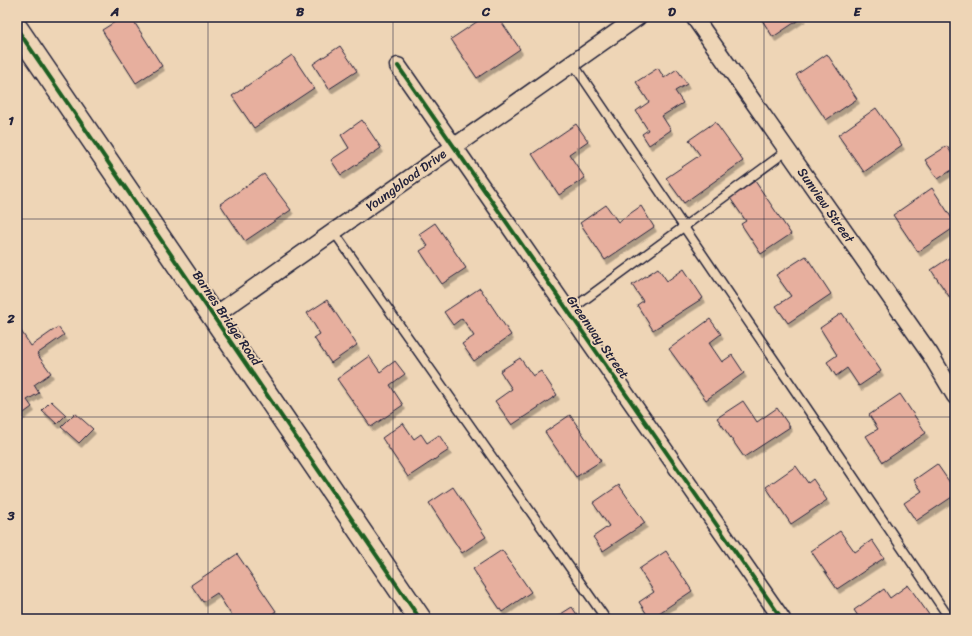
<svg xmlns="http://www.w3.org/2000/svg" width="972" height="636" font-family="Sriracha,sans-serif">
<style>
.building{fill:#e7af9e;stroke:#22223b;filter:url(#shadow)}
.lines{fill:none;stroke-linecap:round;stroke-linejoin:round}
.lane-casing{stroke:#22223b;stroke-width:11}
.street-casing{stroke:#22223b;stroke-width:19}
.secondary-casing{stroke:#22223b;stroke-width:25}
.lane{stroke:#eed5b6;stroke-width:8}
.street{stroke:#eed5b6;stroke-width:16}
.secondary{stroke:#eed5b6;stroke-width:22}
.cycleway-casing{stroke:#eed5b6;stroke-width:6}
.cycleway{stroke:#1b5e20;stroke-width:4}
.grid{fill:none;stroke:#22223b;stroke-width:1;stroke-opacity:0.55}
.labels{text-anchor:middle;dominant-baseline:central;stroke-width:4;stroke-linejoin:round;paint-order:stroke}
.street-label{font-size:13px;fill:#22223b;stroke:#eed5b6}
.neatline{fill:none;stroke:#22223b;stroke-width:1.5}
.grid-label{font-size:13px;text-anchor:middle;font-weight:bold;fill:#22223b}
</style>
<defs>
<filter id="shadow"><feDropShadow dx="2.5" dy="4.5" stdDeviation="0" flood-color="#0004"/></filter>
</defs>
<rect width="100%" height="100%" fill="#eed5b6"/>
<filter id="ink" filterUnits="userSpaceOnUse"><feTurbulence type="fractalNoise" baseFrequency=".025" numOctaves="2"/><feDisplacementMap in="SourceGraphic" scale="8" xChannelSelector="R" yChannelSelector="G"/><feConvolveMatrix kernelMatrix="1 2 1 2 8 2 1 2 1" color-interpolation-filters="sRGB"/></filter>
<g filter="url(#ink)">
<g class="building">
<path d="M123,17H131L162,66L136,83L102,30Z"/>
<path d="M484,17H498L520,49L477,78L451,39Z"/>
<path d="M760,17H803L773,37Z"/>
<path d="M340,46L357,71L329,89L313,64Z"/>
<path d="M827,54L857,99L826,120L796,75Z"/>
<path d="M292,55L314,88L254,128L232,96Z"/>
<path d="M658,68L664,78L677,69L687,84L675,91L683,103L662,116L671,130L649,145L642,134L648,130L636,111L649,102L636,82Z"/>
<path d="M876,108L902,145L864,172L838,135Z"/>
<path d="M362,120L381,148L341,175L331,160L349,148L341,135Z"/>
<path d="M715,122L743,161L684,203L666,178L700,155L689,140Z"/>
<path d="M576,124L588,141L569,154L585,178L559,195L532,154Z"/>
<path d="M947,146L955,159V168L938,179L925,160Z"/>
<path d="M264,174L291,210L245,241L220,204Z"/>
<path d="M755,181L791,234L761,254L741,224L746,221L730,198Z"/>
<path d="M932,188L955,223V227L918,252L893,215Z"/>
<path d="M606,205L618,222L641,206L654,227L605,260L580,223Z"/>
<path d="M435,223L466,268L442,284L420,251L428,246L419,234Z"/>
<path d="M955,254V305L931,270Z"/>
<path d="M806,256L831,294L788,323L776,306L791,296L776,275Z"/>
<path d="M658,268L667,281L684,269L703,298L653,330L637,305L643,301L632,285Z"/>
<path d="M480,288L511,335L474,361L462,344L474,336L462,318L453,325L444,312Z"/>
<path d="M327,300L357,345L331,363L314,338L320,334L307,313Z"/>
<path d="M842,313L881,371L859,386L847,368L836,376L827,362L837,355L820,328Z"/>
<path d="M710,319L721,334L709,343L722,362L732,355L744,373L706,400L669,349Z"/>
<path d="M17,325L31,346L58,327L64,335L37,354L51,373L34,385L39,393L27,400L32,407L17,418Z"/>
<path d="M369,356L380,372L395,361L405,374L390,385L403,405L371,427L337,379Z"/>
<path d="M520,358L533,376L541,371L557,395L512,425L495,401L512,389L500,371Z"/>
<path d="M900,394L926,433L883,462L866,436L878,429L869,415Z"/>
<path d="M51,401L66,415L57,424L42,410Z"/>
<path d="M743,401L757,422L777,408L790,427L744,457L717,418Z"/>
<path d="M75,413L93,429L79,443L61,427Z"/>
<path d="M570,415L601,461L576,477L545,432Z"/>
<path d="M403,423L414,439L421,434L427,443L439,435L449,450L408,477L382,438Z"/>
<path d="M937,464L955,490V495L916,521L904,503L922,491L914,480Z"/>
<path d="M796,466L808,483L813,479L827,500L791,524L766,487Z"/>
<path d="M619,485L645,523L603,551L593,537L609,526L593,503Z"/>
<path d="M453,487L486,537L462,553L429,503Z"/>
<path d="M840,531L855,552L872,540L884,558L837,589L811,551Z"/>
<path d="M502,550L531,592L502,612L473,569Z"/>
<path d="M666,551L692,591L650,619L639,602L654,592L639,569Z"/>
<path d="M237,554L276,611L265,619H234L217,593L203,602L191,585Z"/>
<path d="M908,585L932,619H885L884,617L881,619H860L854,610L884,589L890,598Z"/>
<path d="M572,607L580,619H553Z"/>
</g>
<g class="lines">
<g class="lane-casing">
<g id="lane">
<path d="M572,62L950,619"/>
<path d="M334,232L606,619"/>
<path d="M568,312L788,150"/>
</g>
</g>
<g class="street-casing">
<g id="street">
<path d="M694,17L930,354L955,396"/>
<path d="M398,66L782,619"/>
<path d="M214,316L638,17"/>
</g>
</g>
<g class="secondary-casing">
<path id="secondary" d="M17,29L420,619"/>
</g>
<use href="#lane" class="lane"/>
<use href="#street" class="street"/>
<use href="#secondary" class="secondary"/>
<g class="cycleway-casing">
<g id="cycleway">
<path d="M17,29L420,619"/>
<path d="M398,66L782,619"/>
</g>
</g>
<use href="#cycleway" class="cycleway"/>
</g>
</g>
<path class="grid" d="M208,17V619M393,17V619M579,17V619M764,17V619M17,219H955M17,417H955"/>
<g class="labels">
<g class="street-label">
<text transform="translate(406 180) rotate(-36)">Youngblood Drive</text>
<text transform="translate(826 205) rotate(55)">Sunview Street</text>
<text transform="translate(227 318) rotate(56)">Barnes Bridge Road</text>
<text transform="translate(598 337) rotate(55)">Greenway Street</text>
</g>
</g>
<rect width="972" height="636" fill="none" stroke="#eed5b6" stroke-width="44"/>
<rect x="22" y="22" width="928" height="592" class="neatline"/>
<g class="grid-label">
<text x="115" y="16">A</text>
<text x="300" y="16">B</text>
<text x="486" y="16">C</text>
<text x="672" y="16">D</text>
<text x="857" y="16">E</text>
<text x="11" y="125">1</text>
<text x="11" y="323">2</text>
<text x="11" y="520">3</text>
</g>
</svg>
